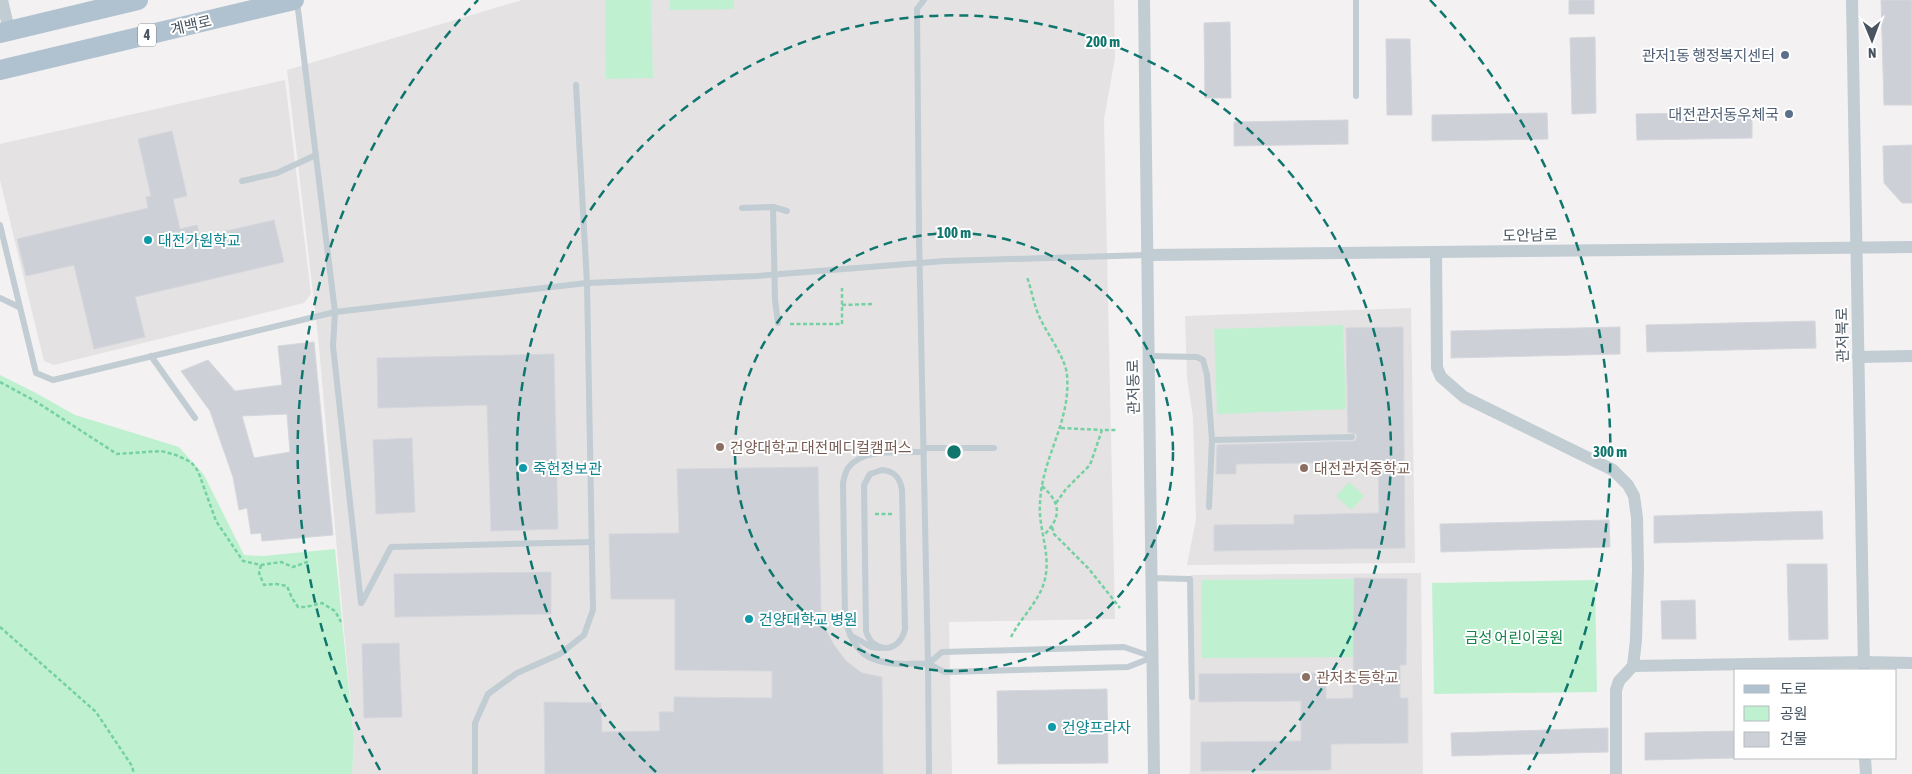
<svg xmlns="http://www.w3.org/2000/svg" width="1912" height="774" font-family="'Asap Condensed','Noto Sans KR',sans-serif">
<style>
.education{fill:#e4e2e3}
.green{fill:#bff1d1}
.building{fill:#cdd0d6;stroke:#d5d7dd;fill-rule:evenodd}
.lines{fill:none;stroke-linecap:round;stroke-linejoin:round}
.path{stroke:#75d1a2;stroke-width:2.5;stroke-dasharray:4 2.5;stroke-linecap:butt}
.lane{stroke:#c1ccd3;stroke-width:6}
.street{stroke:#c1ccd3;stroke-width:12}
.primary{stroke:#b0c1d0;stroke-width:20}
.ring{fill:none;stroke:#0f766e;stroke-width:2.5;stroke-dasharray:9 6}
.service-dot{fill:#5c6f8a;stroke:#fff;stroke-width:2}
.culture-dot{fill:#0f9aa8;stroke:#fff;stroke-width:2}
.education-dot{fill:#8d6e63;stroke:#fff;stroke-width:2}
.labels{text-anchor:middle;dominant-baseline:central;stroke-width:4;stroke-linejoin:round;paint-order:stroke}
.shield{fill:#fff;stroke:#7f8890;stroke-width:1}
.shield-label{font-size:14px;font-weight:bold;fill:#485560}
.street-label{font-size:15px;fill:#485560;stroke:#fff}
.service-label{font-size:15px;fill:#4e5e75;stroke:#fff;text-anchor:end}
.culture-label{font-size:15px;fill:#0d838f;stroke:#fff;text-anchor:start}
.education-label{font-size:15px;fill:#785e54;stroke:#fff;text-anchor:start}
.park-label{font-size:15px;fill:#14864a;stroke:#fff}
.centre{fill:#0f766e;stroke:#fff;stroke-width:2.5}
.ring-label{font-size:15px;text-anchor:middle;font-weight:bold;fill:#0f766e;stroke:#fff;stroke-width:4;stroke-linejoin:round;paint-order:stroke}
</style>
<rect width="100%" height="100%" fill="#f3f1f1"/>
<g class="education">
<path d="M522,0H1114L1115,58L1104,119L1115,619L949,622L952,774H352L354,742L318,336L287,70Z"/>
<path d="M285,80L311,294L304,303L54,365L44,361L0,180V144Z"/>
<path d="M1411,308L1415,563L1187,565L1196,519L1193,417L1187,378L1185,316Z"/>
<path d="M1421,573L1423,774H1190L1191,575Z"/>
</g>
<g class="green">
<path d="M605,0H651L653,78L606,79Z"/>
<path d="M670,0H734V9L670,10Z"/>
<path d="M1343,325L1346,409L1217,414L1214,329Z"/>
<path d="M0,375L34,392L75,415L179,447L204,475L244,555L263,556L335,549L354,742L352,774H0Z"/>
<path d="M1349,482L1364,496L1351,510L1336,496Z"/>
<path d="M1353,579V657L1202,658L1201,580Z"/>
<path d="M1595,580L1597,692L1434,694L1432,583Z"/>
</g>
<g class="building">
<rect x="1569" y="0" width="25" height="14"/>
<path d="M1881,0H1912V105H1884Z"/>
<path d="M1230,22L1231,98H1205L1204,23Z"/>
<path d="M1595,37L1596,113L1572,114L1570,38Z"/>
<path d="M1386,39H1410L1412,115H1387Z"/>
<path d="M1752,112V138L1637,140L1636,114Z"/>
<path d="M1547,113L1548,139L1432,141V115Z"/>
<path d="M1348,120V144L1234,146V122Z"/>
<path d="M172,131L187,196L173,199L180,229L197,225L200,237L274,220L284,262L135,297L145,337L94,349L74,265L26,276L17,239L148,208L146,197L151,196L138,139Z"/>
<path d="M1912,145V203H1902L1884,183L1883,146Z"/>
<path d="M1815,321L1816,348L1647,352L1646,325Z"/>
<path d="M1403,327L1405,548L1214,551V525L1294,524V515L1379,513L1378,462L1236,464V474H1216L1217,445L1355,441L1357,437L1356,434L1348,432L1346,328Z"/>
<path d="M1620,327V354L1451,358V331Z"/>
<path d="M314,342L333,535L262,541L261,533L251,534L247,508L239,510L233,477L210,411L181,371L208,360L235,391L282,385L278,346ZM287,414L290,452L254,458L242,416Z"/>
<path d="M554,354L558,529L491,531L487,405L378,408L377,358Z"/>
<path d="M412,438L415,512L376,514L373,440Z"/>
<path d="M818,467L821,610L825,628L834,645L846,661L862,673L882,677L883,774H545L544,702L601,703L602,732L660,731L659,712H674V697L772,698V671L675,670V599H611L609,534L679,533L677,469Z"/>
<path d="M1822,511L1823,539L1654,543V516Z"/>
<path d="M1609,520L1610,547L1441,552L1440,524Z"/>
<path d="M1787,564H1827L1828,639L1789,640Z"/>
<path d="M551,572V614L395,617L394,574Z"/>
<path d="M1354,578L1407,579L1406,665H1400V698H1408V743L1331,744V770L1201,771V742L1301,741V701L1199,702V674L1326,673V699L1353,698Z"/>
<path d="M1695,600L1696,639H1662L1661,601Z"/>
<path d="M399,643L402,717L364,718L362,644Z"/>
<path d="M1107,689L1108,763L998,764L997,691Z"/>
<path d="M1608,728V752L1452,756L1451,733Z"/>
<path d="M1736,731V758L1645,760V733Z"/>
</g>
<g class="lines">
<g class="path">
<path d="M842,305L872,304"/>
<path d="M790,324H842V288"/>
<path d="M0,382L35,401L117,454L161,451L176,455L191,462L198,471L216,521L243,561L261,565L281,562L293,567L310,561"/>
<path d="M1061,428L1102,430"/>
<path d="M1042,486C1061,503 1062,517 1044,535"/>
<path d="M1056,503L1066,489L1090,465L1102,430H1116"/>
<path d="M875,514H894"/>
<path d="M1052,527L1054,534L1089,569L1120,608"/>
<path d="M261,565L259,573L264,585L276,584L287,586L292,598L298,607H306L322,603L335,611L341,622"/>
<path d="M0,627L96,712L132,766L134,774"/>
<path d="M1011,637C1021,617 1040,601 1045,579C1051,553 1038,528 1040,503C1042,456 1071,423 1067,375C1066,359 1048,335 1041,320C1034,307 1032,291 1027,277"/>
</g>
<g class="lane">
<path d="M924,0L917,9L919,236L928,664L929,774"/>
<path d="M1356,0V96"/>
<path d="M297,1L335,312L333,346L361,603"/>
<path d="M242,181L277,173L316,155"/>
<path d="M773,207L775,300L778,323"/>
<path d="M742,208L773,207L787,211"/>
<path d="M0,225L36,373L53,380L335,312L587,283L757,276L945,261L1147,255"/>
<path d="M0,298L19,307"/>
<path d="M151,356L195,418"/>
<path d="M1149,356L1197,357L1203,360L1207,375L1212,440L1352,437"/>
<path d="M924,448H994"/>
<path d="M924,452C901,453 863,447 848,468C845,472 844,479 843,483L845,618C853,653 868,663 903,664C911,664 919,663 927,664C933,665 939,670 945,672L1128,667L1153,657"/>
<path d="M882,470C894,471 900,477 902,490L905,629C900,653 873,655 866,631L864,485L870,474Z"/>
<path d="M1209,507L1212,440"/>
<path d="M1152,578L1190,579L1192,697"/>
<path d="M362,602L391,547L592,542"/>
<path d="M850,635L871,647L879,648"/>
<path d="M928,664L942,652L1124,647L1153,657"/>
<path d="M475,774V723L488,694L517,673L560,654L584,635L593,610L587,283L576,85"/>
</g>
<g class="street">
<path d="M2,0L9,30"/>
<path d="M1144,0L1154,774"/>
<path d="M1852,0L1864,670"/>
<path d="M1436,252L1437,368L1441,377L1464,397L1613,470L1628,485L1634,496L1637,518L1638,569L1636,640L1633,666L1619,681L1616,690V774"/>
<path d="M1148,255L1912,247"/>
<path d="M1858,357L1912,356"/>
<path d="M1633,666L1864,662L1912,663"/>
<path d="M1865,758L1866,774"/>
</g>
<g class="primary">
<path d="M0,33L138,0"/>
<path d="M0,70L294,0"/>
</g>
</g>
<g class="ring">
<circle cx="954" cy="452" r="219"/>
<path d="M656 772A437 437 0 1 1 1252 772"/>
<path d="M380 770A656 656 0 0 1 478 0M1430 0A656 656 0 0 1 1528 770"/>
</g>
<g class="service-dot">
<circle cx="1785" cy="55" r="5"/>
<circle cx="1789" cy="114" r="5"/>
</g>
<g class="culture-dot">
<circle cx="148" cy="240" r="5"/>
<circle cx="523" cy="468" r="5"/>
<circle cx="749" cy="619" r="5"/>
<circle cx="1052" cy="727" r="5"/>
</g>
<g class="education-dot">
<circle cx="720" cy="447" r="5"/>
<circle cx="1304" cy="468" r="5"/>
<circle cx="1306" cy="677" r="5"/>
</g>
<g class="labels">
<rect class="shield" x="138" y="23.5" width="18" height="23" rx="4"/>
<g class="shield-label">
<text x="147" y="35">4</text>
</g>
<g class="street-label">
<text transform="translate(191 25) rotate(-13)">계백로</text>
<text transform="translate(1530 235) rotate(-1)">도안남로</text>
<text transform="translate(1842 335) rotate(-91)">관저북로</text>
<text transform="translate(1133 387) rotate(-91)">관저동로</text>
</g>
<g class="service-label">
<text x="1775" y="55">관저1동 행정복지센터</text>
<text x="1779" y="114">대전관저동우체국</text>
</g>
<g class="culture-label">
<text x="158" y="240">대전가원학교</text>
<text x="533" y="468">죽헌정보관</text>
<text x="759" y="619">건양대학교 병원</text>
<text x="1062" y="727">건양프라자</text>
</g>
<g class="education-label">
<text x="730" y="447">건양대학교 대전메디컬캠퍼스</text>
<text x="1314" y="468">대전관저중학교</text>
<text x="1316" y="677">관저초등학교</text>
</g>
<g class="park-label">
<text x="1514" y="637">금성 어린이공원</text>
</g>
</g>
<circle cx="954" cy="452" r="8" class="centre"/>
<g class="ring-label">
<text x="1103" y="47">200 m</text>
<text x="954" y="238">100 m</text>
<text x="1610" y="457">300 m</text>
</g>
<rect x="1734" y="669" width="162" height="90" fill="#ffffff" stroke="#b6bbbf"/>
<rect x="1744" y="685" width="25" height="8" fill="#b0c1d0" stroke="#b6bbbf"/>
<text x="1780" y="694" font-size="15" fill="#485560">도로</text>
<rect x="1744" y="706" width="25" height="15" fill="#bff1d1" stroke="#b6bbbf"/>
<text x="1780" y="719" font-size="15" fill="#485560">공원</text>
<rect x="1744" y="732" width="25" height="15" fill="#cdd0d6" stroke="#b6bbbf"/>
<text x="1780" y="744" font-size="15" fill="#485560">건물</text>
<g transform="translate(1872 40) rotate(179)" stroke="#ffffff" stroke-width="4" paint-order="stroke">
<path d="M0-4L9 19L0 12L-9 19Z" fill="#485560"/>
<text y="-8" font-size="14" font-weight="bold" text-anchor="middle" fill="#485560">N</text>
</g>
</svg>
